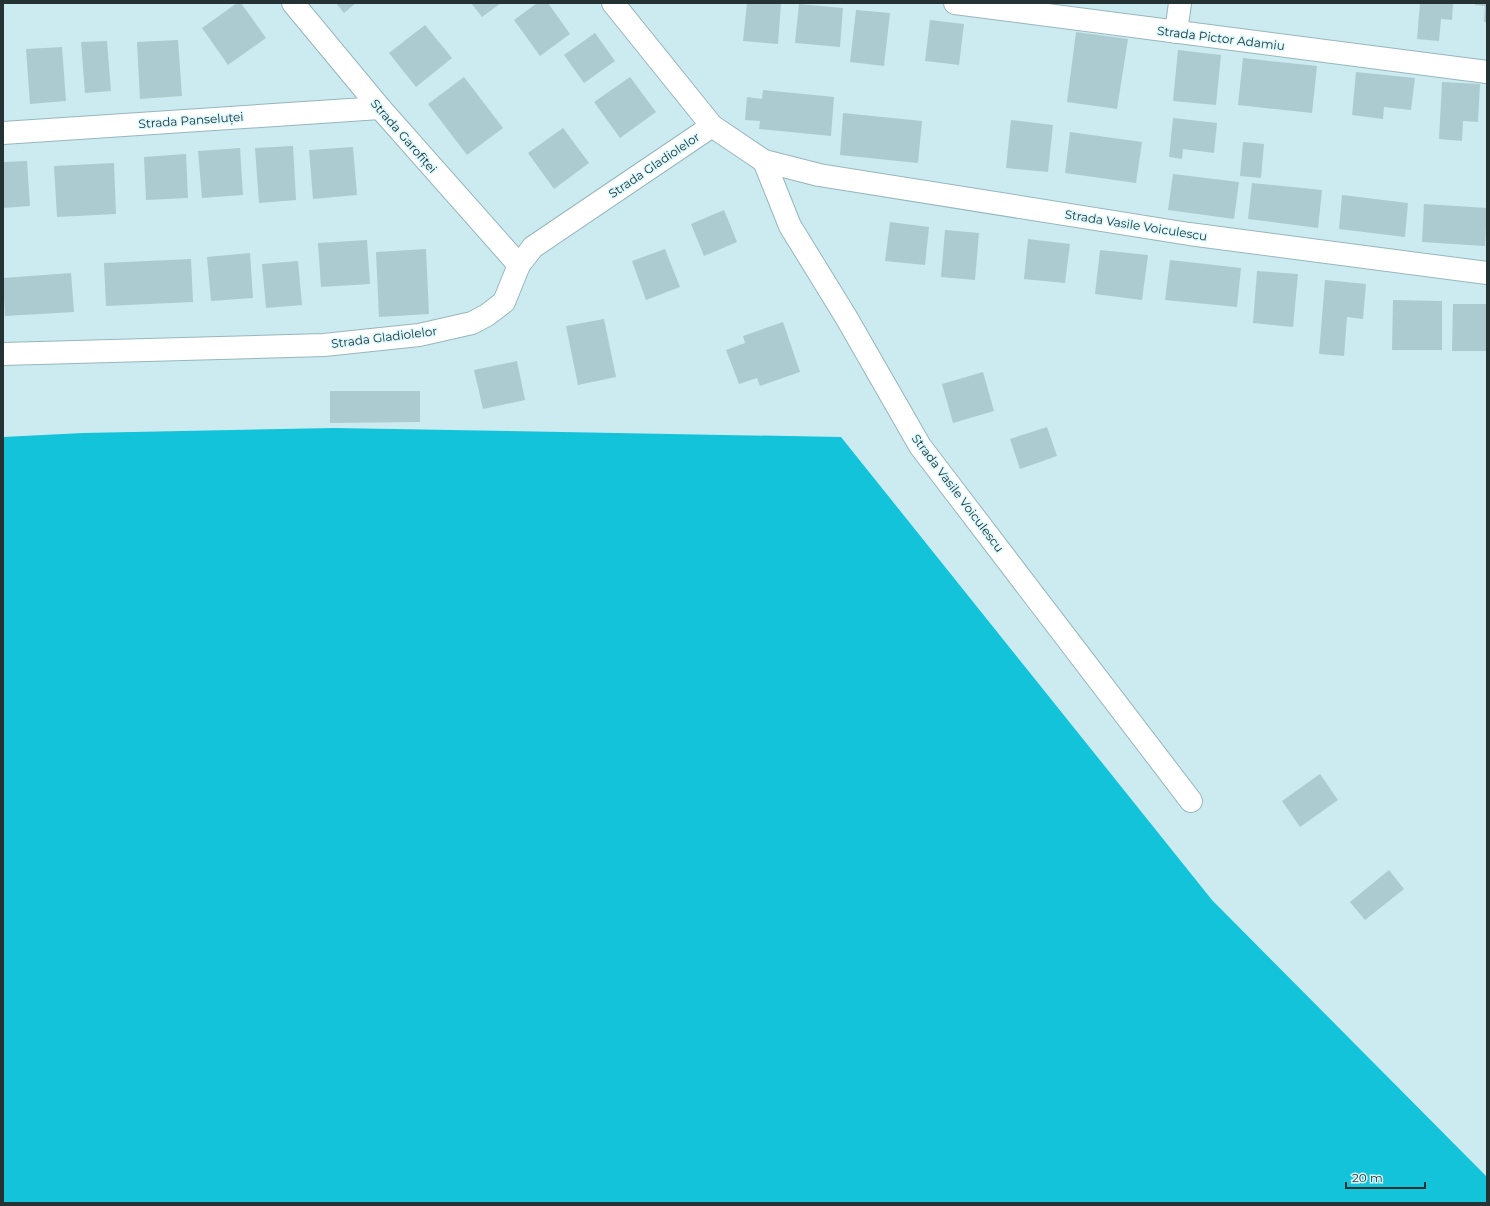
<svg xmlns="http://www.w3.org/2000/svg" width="1490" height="1206" font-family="Montserrat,sans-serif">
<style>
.forest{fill:#13c3da}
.building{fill:#abcbd1}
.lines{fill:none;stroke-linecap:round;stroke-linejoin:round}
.minor-casing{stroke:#97b6bc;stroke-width:24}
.minor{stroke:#fff;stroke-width:22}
.labels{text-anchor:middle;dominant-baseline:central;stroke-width:3;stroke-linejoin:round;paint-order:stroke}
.street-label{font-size:12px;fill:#253234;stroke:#d8f9fe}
</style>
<rect width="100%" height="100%" fill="#cbebf1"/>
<path class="forest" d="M334,428L841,437L1212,900L1487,1177V1203H3V437L83,433Z"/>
<g class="building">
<path d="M237,3H241L266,38L228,65L202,28Z"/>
<path d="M336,3H356L344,13Z"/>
<path d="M471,3H501L482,17Z"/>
<path d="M537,3H548L570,34L540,56L514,20Z"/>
<path d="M747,3H781L778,44L743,41Z"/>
<path d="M1420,3H1453L1452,20L1441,19L1439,41L1417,39Z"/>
<path d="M1475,3H1487V22H1484L1485,6L1475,5Z"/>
<path d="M799,4L843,8L840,47L795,43Z"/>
<path d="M856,10L890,13L884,66L850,62Z"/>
<path d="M930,20L964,24L959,65L925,61Z"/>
<path d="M425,25L452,58L416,87L389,53Z"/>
<path d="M1076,32L1128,39L1117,109L1067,102Z"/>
<path d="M595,33L615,61L584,83L564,55Z"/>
<path d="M178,40L182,96L140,99L137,42Z"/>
<path d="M107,41L111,91L85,93L81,42Z"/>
<path d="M62,47L66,101L30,104L26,49Z"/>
<path d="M1178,50L1221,55L1216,105L1173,101Z"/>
<path d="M1243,58L1317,66L1312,113L1238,105Z"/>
<path d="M1356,72L1415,78L1411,110L1384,107L1383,119L1352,115Z"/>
<path d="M464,77L503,128L467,155L428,104Z"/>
<path d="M630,77L656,112L620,138L594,102Z"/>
<path d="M1442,82L1480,84L1478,122L1463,121L1462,141L1439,139Z"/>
<path d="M763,90L834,97L831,136L759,129L760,121L745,120L747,97L762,99Z"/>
<path d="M843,113L922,121L918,163L840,155Z"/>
<path d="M1173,118L1217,123L1214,153L1183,149L1182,159L1169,157Z"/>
<path d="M1011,120L1053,125L1048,172L1006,168Z"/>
<path d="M563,128L589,163L554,189L528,153Z"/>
<path d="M1070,132L1142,142L1136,183L1065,173Z"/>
<path d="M1243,142L1264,144L1261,178L1240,176Z"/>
<path d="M293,146L296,200L259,203L255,148Z"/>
<path d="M353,147L357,195L313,199L309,150Z"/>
<path d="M240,148L243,195L202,198L198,151Z"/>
<path d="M186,154L188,198L146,200L144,157Z"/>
<path d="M27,161L30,206L3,208V162Z"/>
<path d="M114,163L116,214L57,217L54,166Z"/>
<path d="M1173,174L1239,182L1234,219L1168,210Z"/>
<path d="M1252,183L1322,190L1318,228L1248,219Z"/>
<path d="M1342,195L1408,203L1405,237L1339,229Z"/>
<path d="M1424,204L1487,208L1485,246L1422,242Z"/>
<path d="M724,210L737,242L704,256L691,224Z"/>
<path d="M890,222L929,227L925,265L885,261Z"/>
<path d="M945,230L979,233L975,280L941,277Z"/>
<path d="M1028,239L1070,244L1065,283L1024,279Z"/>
<path d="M367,240L370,284L321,287L318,243Z"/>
<path d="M426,249L429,314L379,317L376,252Z"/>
<path d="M665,249L680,287L646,300L632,261Z"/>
<path d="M1100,250L1148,255L1142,300L1095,294Z"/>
<path d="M250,253L253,298L211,301L207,257Z"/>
<path d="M191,259L193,302L106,306L104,263Z"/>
<path d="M1170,260L1241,268L1237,307L1165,300Z"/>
<path d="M298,261L302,305L266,308L262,264Z"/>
<path d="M1257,271L1298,274L1293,327L1253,323Z"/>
<path d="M71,273L74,312L5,316L3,278Z"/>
<path d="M1325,280L1366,284L1363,319L1347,317L1344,356L1319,354Z"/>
<path d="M1393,300L1442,301V350H1392Z"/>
<path d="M1453,304H1487V351H1452Z"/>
<path d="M604,319L616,377L578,385L566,326Z"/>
<path d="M783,322L800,372L760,386L757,378L739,384L726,350L745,343L743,336Z"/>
<path d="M517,361L525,400L483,409L474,370Z"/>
<path d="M983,372L994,411L953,423L942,384Z"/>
<path d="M330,391H420V422L330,423Z"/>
<path d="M1047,427L1057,456L1020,469L1010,439Z"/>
<path d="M1320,774L1338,800L1300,827L1282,801Z"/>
<path d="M1389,870L1404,889L1365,920L1350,902Z"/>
</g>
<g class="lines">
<g class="minor-casing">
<g id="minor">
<path d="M293,3L380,108L519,265"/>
<path d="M613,3L712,126L764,161L819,175L1189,234L1487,273"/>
<path d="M955,3L1487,72"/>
<path d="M1176,32L1180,3"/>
<path d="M3,133L380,108"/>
<path d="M764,161L790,226L846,317L920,446L1191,801"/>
<path d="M3,354L324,345L419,335L472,323L487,315L504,302L519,265L533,247L712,126"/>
</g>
</g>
<use href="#minor" class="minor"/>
</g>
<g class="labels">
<g class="street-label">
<text transform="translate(1221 38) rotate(7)">Strada Pictor Adamiu</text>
<text transform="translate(191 120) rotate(-4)">Strada Panseluței</text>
<text transform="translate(404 136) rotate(49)">Strada Garofiței</text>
<text transform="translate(654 165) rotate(-34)">Strada Gladiolelor</text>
<text transform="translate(1136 225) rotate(9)">Strada Vasile Voiculescu</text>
<text transform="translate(384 337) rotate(-7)">Strada Gladiolelor</text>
<text transform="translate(958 493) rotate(53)">Strada Vasile Voiculescu</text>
</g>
</g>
<rect width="1490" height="1206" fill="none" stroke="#253234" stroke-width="8"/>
<path d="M1346 1182v6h79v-6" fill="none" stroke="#253234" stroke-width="2"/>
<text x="1352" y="1182" font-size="12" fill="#253234" stroke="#d8f9fe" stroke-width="3" paint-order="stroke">20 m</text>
</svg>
